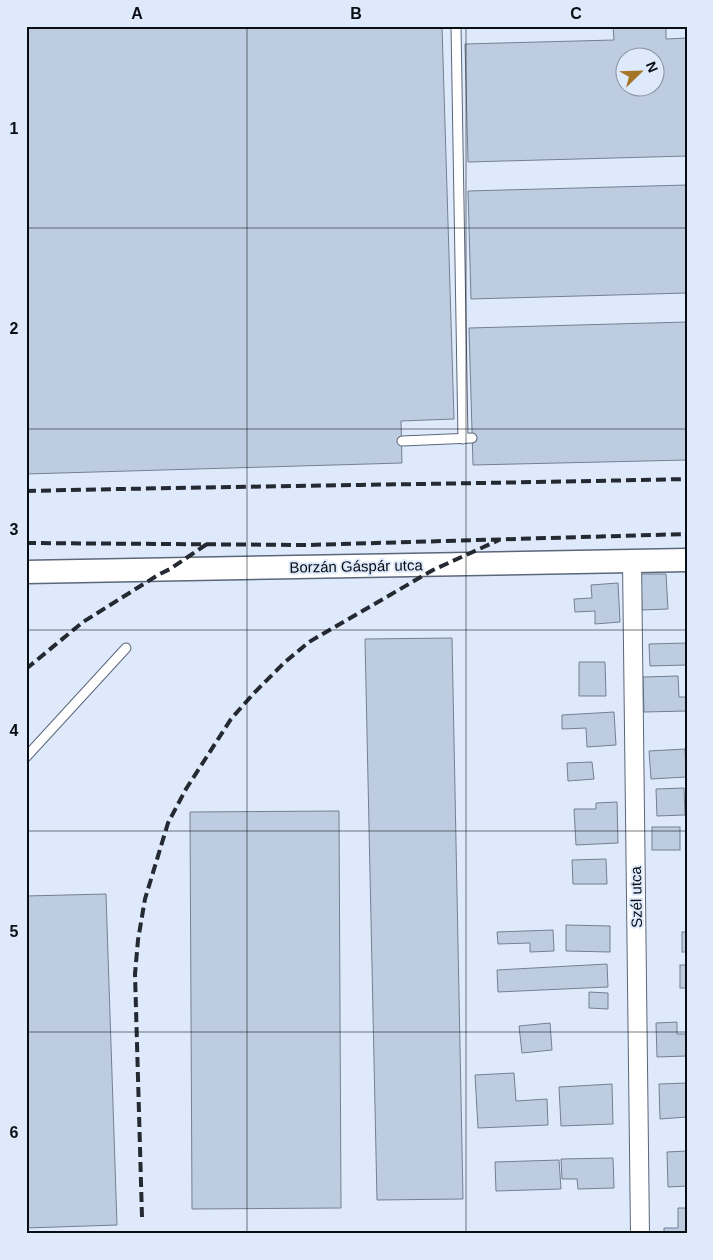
<svg xmlns="http://www.w3.org/2000/svg" width="713" height="1260" font-family="Arial,sans-serif">
<style>
.building{fill:#becce1;stroke:#738093;fill-rule:evenodd}
.lines{fill:none;stroke-linecap:round;stroke-linejoin:round}
.service-casing{stroke:#5b677a;stroke-width:11}
.minor-casing{stroke:#5b677a;stroke-width:20}
.tertiary-casing{stroke:#5b677a;stroke-width:25}
.service{stroke:#fff;stroke-width:9}
.minor{stroke:#fff;stroke-width:18}
.tertiary{stroke:#fff;stroke-width:22}
.rail{stroke:#242932;stroke-width:4;stroke-dasharray:10 5;stroke-linecap:butt}
.grid{fill:none;stroke:#090d14;stroke-width:1;stroke-opacity:0.55}
.labels{text-anchor:middle;dominant-baseline:central;stroke-width:4;stroke-linejoin:round;paint-order:stroke}
.street-label{font-size:15px;fill:#090d14;stroke:#deeafb}
.neatline{fill:none;stroke:#090d14;stroke-width:2}
.grid-label{font-size:16px;text-anchor:middle;font-weight:bold;fill:#090d14}
</style>
<rect width="100%" height="100%" fill="#deeafb"/>
<g class="building">
<path d="M26,26H442L454,419L401,421L402,463L26,474Z"/>
<path d="M613,26H666V39L687,38V156L468,162L465,44L614,40ZM626,58H656V88H626Z"/>
<path d="M687,185V293L471,299L468,191Z"/>
<path d="M687,322V460L473,465L469,328Z"/>
<path d="M641,574H666L668,609L642,610Z"/>
<path d="M618,583L620,622L595,624V611L575,612L574,599L592,598L591,585Z"/>
<path d="M452,638L463,1199L377,1200L365,639Z"/>
<path d="M687,643V665L650,666L649,644Z"/>
<path d="M579,662H605L606,696H579Z"/>
<path d="M678,676L679,697H687V711L644,712L643,677Z"/>
<path d="M614,712L616,745L587,747L586,728L562,729V715Z"/>
<path d="M685,749L686,777L651,779L649,751Z"/>
<path d="M592,762L594,779L568,781L567,763Z"/>
<path d="M684,788L685,815L657,816L656,789Z"/>
<path d="M617,802L618,843L576,845L574,809H596V803Z"/>
<path d="M339,811L341,1208L192,1209L190,812Z"/>
<rect x="652" y="827" width="28" height="23"/>
<path d="M606,859L607,884H573L572,860Z"/>
<path d="M106,894L117,1225L26,1228V896Z"/>
<path d="M566,925L610,926V952L566,951Z"/>
<path d="M553,930L554,951L530,952V943L498,944L497,932Z"/>
<rect x="682" y="932" width="5" height="20"/>
<path d="M607,964L608,987L498,992L497,970Z"/>
<rect x="680" y="965" width="7" height="23"/>
<path d="M589,992L608,993V1009L589,1008Z"/>
<path d="M677,1022V1034H687V1056L657,1057L656,1023Z"/>
<path d="M550,1023L552,1050L522,1053L519,1026Z"/>
<path d="M514,1073L516,1101L547,1099L548,1125L478,1128L475,1075Z"/>
<path d="M687,1083V1117L660,1119L659,1084Z"/>
<path d="M612,1084L613,1124L561,1126L559,1087Z"/>
<path d="M687,1151V1186L668,1187L667,1152Z"/>
<path d="M613,1158L614,1188L578,1189L577,1179H562L561,1159Z"/>
<path d="M559,1160L561,1189L496,1191L495,1162Z"/>
<path d="M678,1208H687V1234H664V1228H678Z"/>
</g>
<g class="lines">
<g class="service-casing">
<g id="service">
<path d="M456,26L463,439"/>
<path d="M402,441L472,438"/>
<path d="M26,757L126,648"/>
</g>
</g>
<g class="minor-casing">
<path id="minor" d="M632,561L640,1234"/>
</g>
<g class="tertiary-casing">
<path id="tertiary" d="M26,572L687,560"/>
</g>
<use href="#service" class="service"/>
<use href="#minor" class="minor"/>
<use href="#tertiary" class="tertiary"/>
<g class="rail">
<path d="M26,491C246,486 467,484 687,479"/>
<path d="M26,543L307,545L687,534"/>
<path d="M26,669L83,622L158,575L170,569L207,544"/>
<path d="M142,1217L135,974L138,940L145,899L168,823L186,789L231,719L254,693L285,662L309,642L433,570L499,540"/>
</g>
</g>
<path class="grid" d="M247,26V1234M466,26V1234M26,228H687M26,429H687M26,630H687M26,831H687M26,1032H687"/>
<g class="labels">
<g class="street-label">
<text transform="translate(356 566) rotate(-1)">Borzán Gáspár utca</text>
<text transform="translate(636 897) rotate(-91)">Szél utca</text>
</g>
</g>
<rect width="713" height="1260" fill="none" stroke="#deeafb" stroke-width="55"/>
<g transform="translate(640 72) rotate(67)"><circle r="24" fill="#deeafb" stroke="#89929f"/>
<path d="M0-4L9 19L0 12L-9 19Z" fill="#a47429"/>
<text y="-8" font-size="14" font-weight="bold" text-anchor="middle" fill="#090d14">N</text>
</g>
<rect x="28" y="28" width="658" height="1204" class="neatline"/>
<g class="grid-label">
<text x="137" y="19">A</text>
<text x="356" y="19">B</text>
<text x="576" y="19">C</text>
<text x="14" y="134">1</text>
<text x="14" y="334">2</text>
<text x="14" y="535">3</text>
<text x="14" y="736">4</text>
<text x="14" y="937">5</text>
<text x="14" y="1138">6</text>
</g>
</svg>
